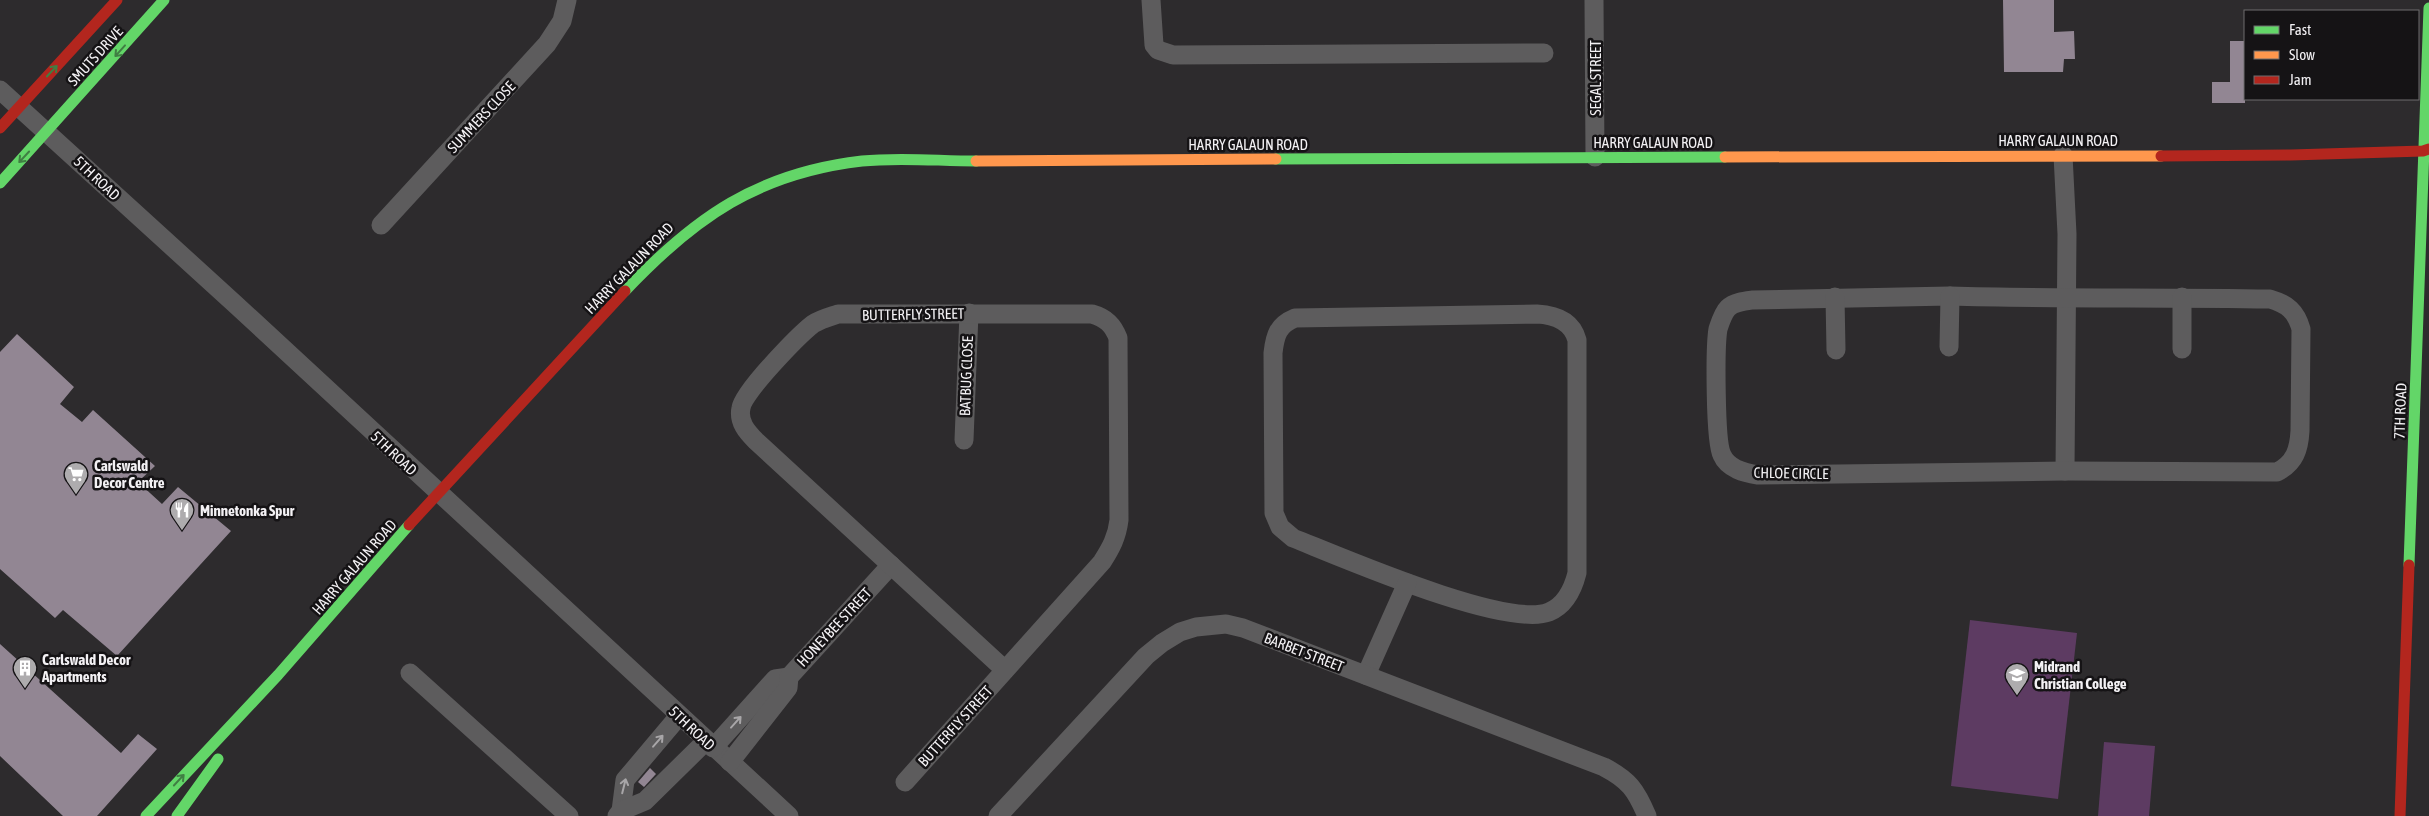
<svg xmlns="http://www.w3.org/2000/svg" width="2429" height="816" font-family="'Asap Condensed',sans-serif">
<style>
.green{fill:#5d3b62}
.building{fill:#928693}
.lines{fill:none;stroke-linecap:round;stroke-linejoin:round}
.street{stroke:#5d5c5d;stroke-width:19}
.fast{stroke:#63d668;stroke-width:11}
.slow{stroke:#ff974d;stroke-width:11}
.jam{stroke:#b3261e;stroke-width:11}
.oneway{stroke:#407e43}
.oneway2{stroke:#a8a6a8}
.labels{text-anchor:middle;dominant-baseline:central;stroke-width:5;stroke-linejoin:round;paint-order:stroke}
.street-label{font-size:15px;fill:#f3f1f4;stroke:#151315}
.poi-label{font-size:15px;font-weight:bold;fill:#f3f1f4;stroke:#151315;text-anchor:start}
</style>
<rect width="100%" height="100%" fill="#2d2b2d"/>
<g class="green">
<path d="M1970,620L2077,633L2058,799L1951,786Z"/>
<path d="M2104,742L2155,746L2149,816H2098Z"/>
</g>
<g class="building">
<path d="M2003,0H2054V32L2074,31L2075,59H2064L2063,72H2004Z"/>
<path d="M2230,41H2245V103H2212V82H2230Z"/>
<path d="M17,334L74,387L60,404L82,422L93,410L155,466L138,482L162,504L178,487L231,531L117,656L63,610L55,618L0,569V352Z"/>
<path d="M0,644L121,753L138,734L157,749L97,816H63L0,756Z"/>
<path d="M650,768L656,774L644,787L638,782Z"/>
</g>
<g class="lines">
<g class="street">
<path d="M1151,0L1154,45L1158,50L1173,55L1544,53"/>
<path d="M1594,0L1595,157"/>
<path d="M0,90L235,304L789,816"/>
<path d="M2063,155L2067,234L2065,471"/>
<path d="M381,225L547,44L562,21L567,0"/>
<path d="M1950,296C2057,299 2163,297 2270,299C2287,304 2296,311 2301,329L2300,431C2299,449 2295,463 2277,472L2065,471L1758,475C1745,473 1728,469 1722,455C1715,442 1715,346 1718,329C1720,323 1723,313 1728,308C1734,302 1745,301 1753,300Z"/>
<path d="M1835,297L1836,350"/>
<path d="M1537,314C1555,315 1572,321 1577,340V573C1573,589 1566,605 1549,612C1506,629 1341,557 1293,538L1280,527L1274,513L1273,353C1275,335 1278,325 1295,318Z"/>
<path d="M1949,347L1950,296"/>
<path d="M2182,349V297"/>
<path d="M964,440L969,313"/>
<path d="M410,673L569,816"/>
<path d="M1366,675L1407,583"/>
<path d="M713,748L775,679L789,677"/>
<path d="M730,762L788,688L789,677L891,565"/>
<path d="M905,782L1102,562C1111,548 1117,537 1119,520L1118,338C1113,325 1106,318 1092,314H838C829,317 821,319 813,324C799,335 743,392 741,408C738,422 747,432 756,441L1005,670"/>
<path d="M621,811L625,780L679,716"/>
<path d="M617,816L621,811L645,801L706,741"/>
<path d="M998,816L1146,656L1162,643L1180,632L1196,627L1226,624L1243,628L1604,767C1629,780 1636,790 1647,816"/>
</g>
<g class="fast">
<path d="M1276,159L1725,157"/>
<path d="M0,183L164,0"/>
<path d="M625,291C695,217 758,173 862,161C899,157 939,161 976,161"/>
<path d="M2409,565L2429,8"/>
<path d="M146,816L278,675L409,525"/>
<path d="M177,816L218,759"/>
</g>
<g class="slow">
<path d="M1725,157L2161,156"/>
<path d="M976,161L1276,159"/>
</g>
<g class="jam">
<path d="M0,128L117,0"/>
<path d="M2161,156L2291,155L2423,151L2429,149"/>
<path d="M409,525L625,291"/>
<path d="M2400,816L2409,565"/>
</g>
</g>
<defs><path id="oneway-shaft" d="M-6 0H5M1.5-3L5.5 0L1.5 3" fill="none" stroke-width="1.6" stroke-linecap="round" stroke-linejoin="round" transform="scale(1.25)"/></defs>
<g class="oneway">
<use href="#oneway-shaft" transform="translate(120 51) rotate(132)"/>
<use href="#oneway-shaft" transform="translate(52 71) rotate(-47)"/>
<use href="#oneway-shaft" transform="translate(24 157) rotate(133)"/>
<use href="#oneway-shaft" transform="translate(179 780) rotate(-47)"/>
</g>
<g class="oneway2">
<use href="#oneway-shaft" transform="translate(736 722) rotate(-48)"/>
<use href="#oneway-shaft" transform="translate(658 741) rotate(-49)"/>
<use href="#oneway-shaft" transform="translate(624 786) rotate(-76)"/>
</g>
<defs>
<g id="supermarket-pin" transform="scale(1.25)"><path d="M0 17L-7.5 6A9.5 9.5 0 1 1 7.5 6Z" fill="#aeacae" stroke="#151315"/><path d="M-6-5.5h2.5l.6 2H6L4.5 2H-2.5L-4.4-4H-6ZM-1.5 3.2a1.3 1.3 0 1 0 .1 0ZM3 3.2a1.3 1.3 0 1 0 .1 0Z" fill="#fff"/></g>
<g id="restaurant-pin" transform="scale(1.25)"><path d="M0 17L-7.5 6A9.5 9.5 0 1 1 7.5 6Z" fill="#aeacae" stroke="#151315"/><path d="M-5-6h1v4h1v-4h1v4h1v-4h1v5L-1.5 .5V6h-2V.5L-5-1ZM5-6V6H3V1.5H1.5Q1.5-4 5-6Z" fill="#fff"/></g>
<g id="building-pin" transform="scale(1.25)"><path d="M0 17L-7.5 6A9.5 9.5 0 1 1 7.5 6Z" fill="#aeacae" stroke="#151315"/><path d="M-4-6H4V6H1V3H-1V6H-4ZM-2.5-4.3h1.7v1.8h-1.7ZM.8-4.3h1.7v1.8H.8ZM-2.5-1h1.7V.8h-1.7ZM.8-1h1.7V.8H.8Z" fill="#fff"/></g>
<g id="school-pin" transform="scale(1.25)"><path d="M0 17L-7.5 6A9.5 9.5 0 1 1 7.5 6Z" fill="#aeacae" stroke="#151315"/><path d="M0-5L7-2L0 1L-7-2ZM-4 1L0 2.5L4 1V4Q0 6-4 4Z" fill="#fff"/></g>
</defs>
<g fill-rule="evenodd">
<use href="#supermarket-pin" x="76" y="474"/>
<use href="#restaurant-pin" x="182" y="510"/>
<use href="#building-pin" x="25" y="668"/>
<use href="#school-pin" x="2017" y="675"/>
</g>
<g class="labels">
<g class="street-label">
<text transform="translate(95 56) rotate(-48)">SMUTS DRIVE</text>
<text transform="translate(1595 78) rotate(-90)">SEGAL STREET</text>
<text transform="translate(481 117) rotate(-47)">SUMMERS CLOSE</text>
<text x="2058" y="140">HARRY GALAUN ROAD</text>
<text x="1653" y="142">HARRY GALAUN ROAD</text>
<text x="1248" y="144">HARRY GALAUN ROAD</text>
<text transform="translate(97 178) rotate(43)">5TH ROAD</text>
<text transform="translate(629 268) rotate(-46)">HARRY GALAUN ROAD</text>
<text transform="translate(913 314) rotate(-1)">BUTTERFLY STREET</text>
<text transform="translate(966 376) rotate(-88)">BATBUG CLOSE</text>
<text transform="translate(2400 411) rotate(-88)">7TH ROAD</text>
<text transform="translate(394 453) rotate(43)">5TH ROAD</text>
<text transform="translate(1791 473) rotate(1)">CHLOE CIRCLE</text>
<text transform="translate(354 567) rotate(-49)">HARRY GALAUN ROAD</text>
<text transform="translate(834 627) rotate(-47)">HONEYBEE STREET</text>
<text transform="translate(1304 652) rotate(21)">BARBET STREET</text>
<text transform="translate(955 726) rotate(-48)">BUTTERFLY STREET</text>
<text transform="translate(692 728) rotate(43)">5TH ROAD</text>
</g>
<g class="poi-label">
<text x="94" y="465">Carlswald<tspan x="94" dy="17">Decor Centre</tspan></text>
<text x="200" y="510">Minnetonka Spur</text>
<text x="42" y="659">Carlswald Decor<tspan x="42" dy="17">Apartments</tspan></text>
<text x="2034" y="666">Midrand<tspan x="2034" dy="17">Christian College</tspan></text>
</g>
</g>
<rect x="2244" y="10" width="175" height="90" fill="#151315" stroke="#6e6c6e"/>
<rect x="2254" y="26" width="25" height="8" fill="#63d668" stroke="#6e6c6e"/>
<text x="2289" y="35" font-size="15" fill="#f3f1f4">Fast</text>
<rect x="2254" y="51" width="25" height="8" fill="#ff974d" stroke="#6e6c6e"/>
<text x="2289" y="60" font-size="15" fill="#f3f1f4">Slow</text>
<rect x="2254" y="76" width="25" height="8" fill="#b3261e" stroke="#6e6c6e"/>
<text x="2289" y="85" font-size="15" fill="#f3f1f4">Jam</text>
</svg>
